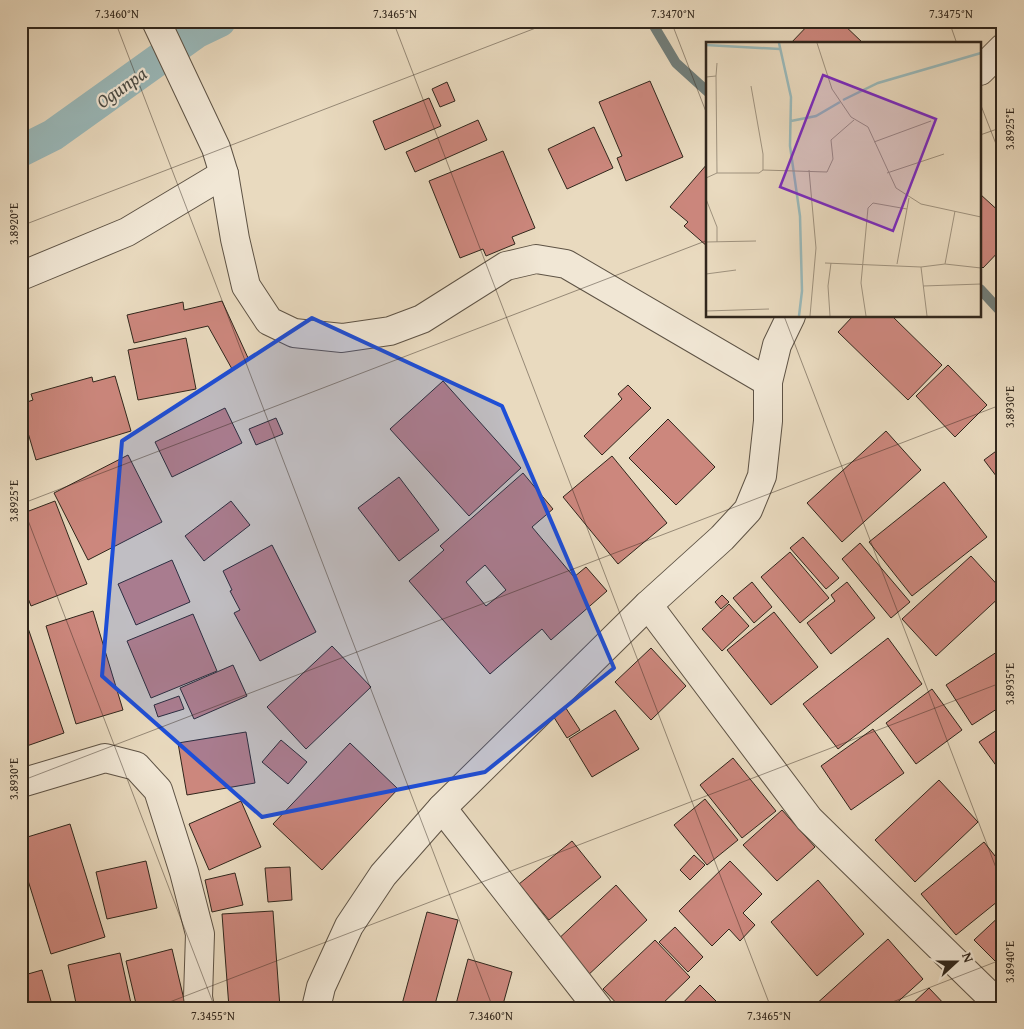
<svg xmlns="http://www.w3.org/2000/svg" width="1024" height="1029" font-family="'Gentium Book Plus',serif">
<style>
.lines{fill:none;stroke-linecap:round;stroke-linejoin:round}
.stream{stroke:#707e7b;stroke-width:10}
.canal{stroke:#9ab9ba;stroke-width:32}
.building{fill:#cc877d;stroke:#30261c;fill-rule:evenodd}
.minor-casing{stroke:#5e5345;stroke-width:30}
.minor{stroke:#f1e7d5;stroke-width:28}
.marked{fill:#1d4ed8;fill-opacity:0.2;stroke:#1d4ed8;stroke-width:4;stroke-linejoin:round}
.ticks{fill:none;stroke:#30261c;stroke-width:1;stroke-opacity:0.45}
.labels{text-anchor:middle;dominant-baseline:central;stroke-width:4.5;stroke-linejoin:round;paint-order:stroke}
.water-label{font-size:19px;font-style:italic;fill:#4a4b44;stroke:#f1e7d5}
.inset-river{fill:none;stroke:#9ab9ba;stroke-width:2.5}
.inset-road{fill:none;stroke:#9f927e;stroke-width:1}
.view{fill:#7b2cbf;fill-opacity:0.15;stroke:#7b2cbf;stroke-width:2.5}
.inset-edge{fill:none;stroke:#30261c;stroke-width:2.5}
.neatline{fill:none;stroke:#30261c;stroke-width:2}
.ticks-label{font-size:12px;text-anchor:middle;fill:#30261c}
</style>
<rect width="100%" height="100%" fill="#e9dabf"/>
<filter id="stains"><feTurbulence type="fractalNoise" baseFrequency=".004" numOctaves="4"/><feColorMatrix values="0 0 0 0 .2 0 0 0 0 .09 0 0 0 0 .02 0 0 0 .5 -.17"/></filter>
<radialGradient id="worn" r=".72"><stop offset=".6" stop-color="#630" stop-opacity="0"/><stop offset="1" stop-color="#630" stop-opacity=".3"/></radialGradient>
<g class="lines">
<g class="stream">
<path d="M651,21L676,63L708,92"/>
<path d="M980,289L1003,314"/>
</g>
<path class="canal" d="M21,151L53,135L197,32L220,21"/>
</g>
<g class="building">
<path d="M812,21H840L864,44H790Z"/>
<path d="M650,81L683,157L626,181L617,158L622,156L599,102Z"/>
<path d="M447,82L455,101L440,107L432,89Z"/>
<path d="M429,98L441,126L385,150L373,121Z"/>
<path d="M478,120L487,140L415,172L406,152Z"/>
<path d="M594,127L613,168L567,189L548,149Z"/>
<path d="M503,151L535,228L512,237L515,244L486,256L483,249L460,258L429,181Z"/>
<path d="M708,163V247L684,226L688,222L670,207Z"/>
<path d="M980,194L1003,215V247L983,268L980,265Z"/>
<path d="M222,301L249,360L232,369L208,326L134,343L127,315L183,302L184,310Z"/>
<path d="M853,316H892L942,365L908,400L838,332Z"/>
<path d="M186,338L196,389L138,400L128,350Z"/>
<path d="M948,365L987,405L955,437L916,396Z"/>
<path d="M115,376L131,431L36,460L21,409V404L33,400L31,394L92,377L93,382Z"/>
<path d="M443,381L521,468L469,516L390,429Z"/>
<path d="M628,385L651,408L602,455L584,436L622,399L618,394Z"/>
<path d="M225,408L242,443L172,477L155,442Z"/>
<path d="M276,418L283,434L256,445L249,429Z"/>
<path d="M668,419L715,467L676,505L629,458Z"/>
<path d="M886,431L921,470L842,542L807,503Z"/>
<path d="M1003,446V485L984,460Z"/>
<path d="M128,455L162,522L88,560L54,493Z"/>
<path d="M612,456L667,523L618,564L563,497Z"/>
<path d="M523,473L553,509L532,527L574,577L586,567L607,591L551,640L542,629L490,674L409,581L444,550L440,546ZM485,565L506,590L486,606L466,582Z"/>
<path d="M399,477L439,530L399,561L358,508Z"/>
<path d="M944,482L987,537L912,596L869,542Z"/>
<path d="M55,501L87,584L31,606L21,580V514Z"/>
<path d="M231,501L250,525L204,561L185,536Z"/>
<path d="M803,537L839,578L826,589L790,548Z"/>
<path d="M860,543L910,602L891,618L842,559Z"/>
<path d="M272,545L316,632L260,661L234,613L240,610L230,591L232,590L223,571Z"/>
<path d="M790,552L829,598L800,623L761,577Z"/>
<path d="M971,556L1003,591V594L936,656L902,619Z"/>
<path d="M172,560L190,602L136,625L118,584Z"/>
<path d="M752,582L772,607L754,623L733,598Z"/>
<path d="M847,582L875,618L831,654L807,623L835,601L831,595Z"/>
<path d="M722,595L729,602L721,609L715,602Z"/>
<path d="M729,604L749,626L722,651L702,629Z"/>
<path d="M93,611L123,710L76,724L46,626Z"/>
<path d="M774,612L818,667L771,705L727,650Z"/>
<path d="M193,614L217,671L151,698L127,641Z"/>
<path d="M28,628L64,733L21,748V630Z"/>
<path d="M888,638L922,684L838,749L803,704Z"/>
<path d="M332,646L371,687L306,749L267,707Z"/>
<path d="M651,648L686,686L651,720L615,682Z"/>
<path d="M1003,648V705L972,725L946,685Z"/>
<path d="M233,665L247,696L194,719L180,688Z"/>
<path d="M932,689L962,730L916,764L886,723Z"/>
<path d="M179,696L184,709L158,717L154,705Z"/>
<path d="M562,702L580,730L567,738L550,711Z"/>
<path d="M615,710L639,749L592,777L569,739Z"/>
<path d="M1003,726V775L979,742Z"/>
<path d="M873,729L904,773L851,810L821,766Z"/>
<path d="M246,732L255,783L187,795L178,743Z"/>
<path d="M281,740L307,762L288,784L262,762Z"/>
<path d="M350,743L398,789L322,870L273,824Z"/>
<path d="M733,758L776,811L742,838L700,785Z"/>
<path d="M939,780L978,822L915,882L875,840Z"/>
<path d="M705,799L738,840L707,865L674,825Z"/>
<path d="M241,801L261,847L209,870L189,824Z"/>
<path d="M782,810L815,847L777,881L743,845Z"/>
<path d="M70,824L105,937L51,954L21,858V839Z"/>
<path d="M572,841L601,877L549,920L519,884Z"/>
<path d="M984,842L1003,866V897L956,935L921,894Z"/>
<path d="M694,855L705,865L690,880L680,870Z"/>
<path d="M146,861L157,908L107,919L96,872Z"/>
<path d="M730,861L762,894L743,913L755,925L740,941L729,929L712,946L679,911Z"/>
<path d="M290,867L292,900L268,902L265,868Z"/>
<path d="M235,873L243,905L212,912L205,880Z"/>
<path d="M818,880L864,934L817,976L771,922Z"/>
<path d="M616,885L647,920L585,978L554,943Z"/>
<path d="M273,911L280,1008H229L222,914Z"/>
<path d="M427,912L458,920L434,1008H401Z"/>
<path d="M1003,913V954L995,961L974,940Z"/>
<path d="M675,927L703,957L688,972L659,942Z"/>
<path d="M888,939L923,979L891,1008H815L814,1006Z"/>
<path d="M655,940L690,977L658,1008H621L603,989Z"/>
<path d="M172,949L186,1008H137L126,961Z"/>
<path d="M120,953L132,1008H77L68,965Z"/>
<path d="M468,959L512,972L502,1008H455Z"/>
<path d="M42,970L53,1008H21V976Z"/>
<path d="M700,985L723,1008H678Z"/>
<path d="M929,988L948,1008H908Z"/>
</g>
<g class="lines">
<g class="minor-casing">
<g id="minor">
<path d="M156,21L216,148L224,174L235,239L246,286L269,321L294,333L342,338L390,331L422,319L506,266L536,259L566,264L768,382"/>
<path d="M980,71L1003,48"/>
<path d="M21,276L127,232L224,174"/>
<path d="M648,605L809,819L988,994"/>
<path d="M21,783L105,758L136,766L158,790L184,872L200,934L198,997L200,1008"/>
<path d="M442,808L598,1008"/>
<path d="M316,1008L321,987L349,926L383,875L442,808L648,605L722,538L748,510L762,476L768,421V382L777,345L791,316"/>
</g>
</g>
<use href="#minor" class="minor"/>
</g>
<path class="marked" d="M312,318L502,406L614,668L485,772L262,817L102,676L122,441Z"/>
<path class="ticks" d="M115,21L493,1008M393,21L771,1008M671,21L708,117M949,21L957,44M980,103L1003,162M980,135L1003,127M21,226L554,21M784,316L1003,886M21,502L215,1008M21,504L708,240M21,781L1003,404M154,1008L1003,682M877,1008L1003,959"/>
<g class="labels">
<g class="water-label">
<text transform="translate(121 87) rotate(-35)">Ogunpa</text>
</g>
</g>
<g transform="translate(706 42)">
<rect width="275" height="275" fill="#e9dabf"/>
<path class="inset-river" d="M73,1L85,55L84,104L94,174L96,249L93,274M0,3L74,7M137,58L172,41L275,11M85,79L110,74L134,60"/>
<path class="inset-road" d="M111,1L126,47L145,75L162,85L190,146L215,162L275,175M10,34L11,131M0,35L10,34L11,21M168,100L225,79M57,128L121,130L127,117L125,98L148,78M103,128L110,206L104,274M181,131L238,112M0,136L11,131H53L57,128V112L45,44M0,157L11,185V200M0,200L50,199M119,221L215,225L239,222L275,226M191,222L203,156M239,222L249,169M215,225L221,274M0,232L30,228M217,244L275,242M0,269L63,267M124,274L122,244L125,221M160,274L155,241L162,166L167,161L201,167"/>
<path class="view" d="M117,33L230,77L187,189L74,145Z"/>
<rect width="275" height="275" class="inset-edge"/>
</g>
<rect width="1024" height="1029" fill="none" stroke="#e9dabf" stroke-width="55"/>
<g transform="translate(956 962) rotate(69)" stroke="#f1e7d5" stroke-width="4" paint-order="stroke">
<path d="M0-4L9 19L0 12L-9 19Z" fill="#30261c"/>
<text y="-8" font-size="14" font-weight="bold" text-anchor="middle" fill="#30261c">N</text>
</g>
<rect x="28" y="28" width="968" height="974" class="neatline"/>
<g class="ticks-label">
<text x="117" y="18">7.3460°N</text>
<text x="395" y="18">7.3465°N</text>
<text x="673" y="18">7.3470°N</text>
<text x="951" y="18">7.3475°N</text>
<text transform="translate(1010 129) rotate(-90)" y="4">3.8925°E</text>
<text transform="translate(14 224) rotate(-90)" y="4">3.8920°E</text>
<text transform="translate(1010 407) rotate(-90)" y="4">3.8930°E</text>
<text transform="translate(14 501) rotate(-90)" y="4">3.8925°E</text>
<text transform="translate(1010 684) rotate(-90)" y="4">3.8935°E</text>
<text transform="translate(14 779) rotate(-90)" y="4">3.8930°E</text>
<text transform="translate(1010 962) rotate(-90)" y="4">3.8940°E</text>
<text x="213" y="1020">7.3455°N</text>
<text x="491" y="1020">7.3460°N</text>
<text x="769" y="1020">7.3465°N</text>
</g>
<rect width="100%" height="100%" filter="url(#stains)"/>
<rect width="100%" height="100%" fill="url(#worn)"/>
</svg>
